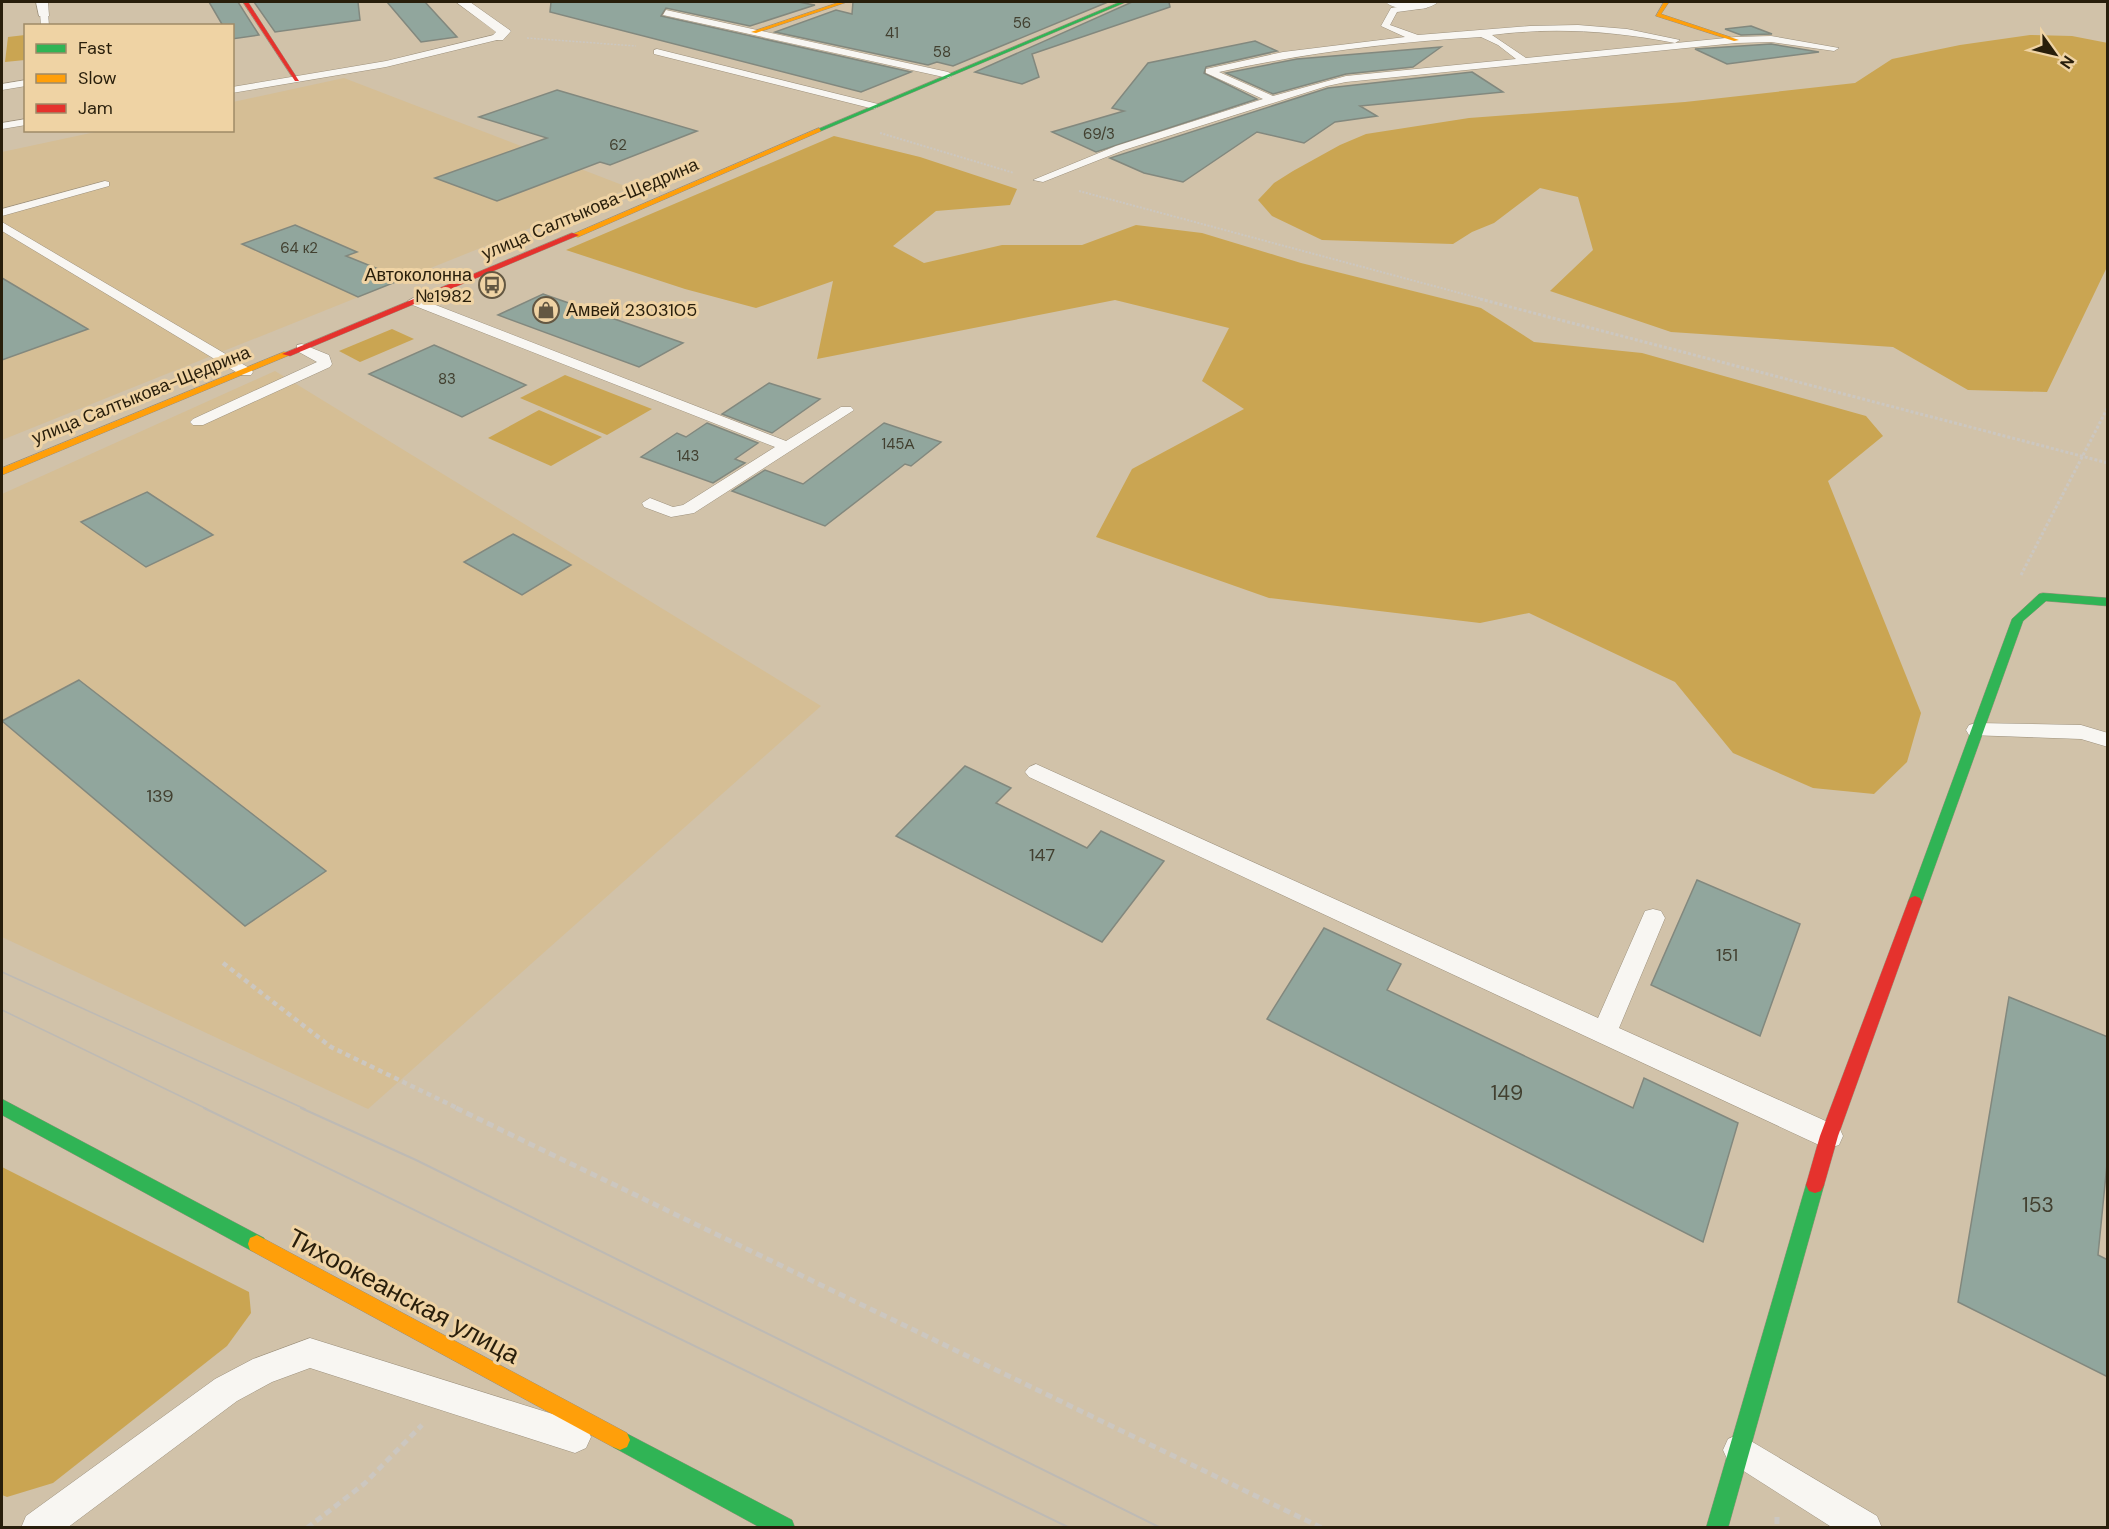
<svg xmlns="http://www.w3.org/2000/svg" width="2109" height="1529" viewBox="0 0 2109 1529" font-family="'DM Sans',sans-serif">
<rect width="100%" height="100%" fill="#d1c2a9"/>
<g fill="#d5be95">
<polygon points="344,78 630,188 2,440 2,152 100,131 232,130 233,102"/>
<polygon points="275,371 821,706 368,1109 2,937 2,494"/>
</g>
<g fill="#caa552">
<polygon points="25,35 25,60 5,62 8,37"/>
<polygon points="2030,35 2072,36 2108,43 2107,267 2047,392 1968,390 1893,347 1671,332 1550,291 1593,250 1578,197 1540,188 1494,223 1472,232 1453,244 1322,240 1272,216 1258,200 1274,183 1293,171 1340,145 1366,134 1469,118 1685,102 1855,83 1892,59 1960,45"/>
<polygon points="834,136 920,157 1017,189 1010,205 936,211 893,246 924,263 1002,245 1082,245 1136,225 1202,233 1301,263 1481,308 1534,342 1642,353 1866,416 1883,436 1828,481 1921,713 1907,762 1874,794 1813,788 1733,753 1675,682 1529,613 1480,623 1269,598 1096,537 1132,469 1244,409 1202,381 1229,328 1115,300 817,359 833,281 756,308 685,289 566,250"/>
<polygon points="392,329 414,339 360,362 339,351"/>
<polygon points="565,375 652,409 607,435 520,398"/>
<polygon points="539,410 602,437 551,466 488,438"/>
<polygon points="2,1167 249,1292 251,1313 227,1346 53,1483 7,1497 2,1495"/>
</g>
<g fill="#91a69d" stroke="#82887e" stroke-width="1.5">
<polygon points="209,2 238,2 259,35 232,39 232,26 223,26"/>
<polygon points="254,2 358,2 360,20 275,32"/>
<polygon points="387,2 425,2 457,37 421,42"/>
<polygon points="551,2 798,2 815,5 750,26 666,8 661,16 911,72 861,92 550,12"/>
<polygon points="853,2 1108,2 953,66 937,62 928,65 775,32 836,10 852,14"/>
<polygon points="1132,2 1169,2 1170,7 1032,54 1039,77 1022,84 975,72"/>
<polygon points="1751,26 1772,34 1741,35 1725,29"/>
<polygon points="1255,41 1277,51 1206,67 1204,73 1257,99 1096,152 1052,132 1124,111 1112,108 1148,63"/>
<polygon points="1771,44 1819,52 1727,64 1695,49"/>
<polygon points="1441,47 1413,67 1346,74 1273,94 1226,73 1297,59"/>
<polygon points="1472,72 1503,92 1360,106 1377,116 1335,122 1304,143 1257,132 1183,182 1144,173 1110,158 1328,88"/>
<polygon points="557,90 697,131 610,165 600,162 497,201 435,178 547,138 479,117"/>
<polygon points="295,225 357,252 346,256 403,279 358,297 242,244"/>
<polygon points="2,278 88,329 2,360"/>
<polygon points="543,294 683,343 639,367 498,315"/>
<polygon points="434,345 441,348 526,385 462,417 369,374"/>
<polygon points="769,383 820,399 772,433 722,414"/>
<polygon points="707,423 758,443 735,459 745,463 713,483 641,457 677,433 686,437"/>
<polygon points="884,423 941,442 911,466 905,464 825,526 732,491 765,470 803,484"/>
<polygon points="147,492 213,535 146,567 81,522"/>
<polygon points="513,534 571,565 522,595 464,562"/>
<polygon points="79,680 326,871 245,926 2,721"/>
<polygon points="965,766 1011,788 996,803 1087,848 1101,831 1164,861 1102,942 896,836"/>
<polygon points="1697,880 1800,924 1760,1036 1651,985"/>
<polygon points="1324,928 1401,964 1387,990 1633,1108 1644,1078 1738,1123 1703,1242 1267,1019"/>
<polygon points="2009,997 2108,1037 2108,1154 2098,1255 2108,1260 2108,1377 1958,1302"/>
</g>
<g fill="none" stroke-linecap="round" stroke-linejoin="round">
<defs>
<g id="lane">
<path d="M 1424,3 L 1427,8 L 1397,12 L 1390,25 L 1418,35 L 1530,26 L 1578,25 L 1627,29 L 1680,40 L 1675,43 C 1614,31 1553,27 1492,35 L 1526,58 L 1736,37 L 1771,36 L 1839,48 L 1834,51 L 1771,42 L 1736,43 L 1346,82 L 1327,86 L 1124,150 L 1043,182 L 1033,180 L 1116,146 L 1263,99 L 1206,73 L 1206,69 L 1283,52 L 1405,37 L 1381,26 L 1391,8 ZM 1481,37 L 1498,45 L 1516,59 L 1346,76 L 1273,96 L 1219,72 C 1305,53 1392,42 1481,37 Z"/>
<polygon points="44,10 48,13 49,26 41,26 40,13"/>
<polygon points="666,10 948,72 953,75 948,78 663,15"/>
<polygon points="498,34 503,37 501,39 386,67 232,93 232,87 386,61"/>
<polygon points="657,49 878,104 879,106 874,109 654,54 654,50"/>
<polygon points="26,80 26,86 2,90 2,84"/>
<polygon points="26,119 26,125 2,129 2,123"/>
<polygon points="105,181 109,182 109,186 2,216 2,209"/>
<polygon points="2,222 251,369 253,372 251,375 241,375 2,231"/>
<polygon points="415,297 786,441 841,407 851,407 854,410 694,513 671,517 644,507 642,503 650,498 673,507 683,505 775,447 410,304 408,301"/>
<polygon points="302,344 329,355 332,364 330,367 203,425 193,425 190,422 193,419 317,362 297,351 297,345"/>
<polygon points="1976,723 2081,725 2108,733 2108,747 2081,739 1969,735 1966,730 1969,725"/>
<polygon points="1036,764 1598,1018 1645,911 1653,909 1661,911 1665,918 1619,1028 1839,1127 1843,1136 1839,1145 1829,1148 1819,1145 1029,777 1025,772 1029,767"/>
<polygon points="310,1338 575,1421 586,1426 591,1437 586,1448 575,1453 310,1368 272,1382 237,1401 67,1528 21,1528 26,1516 215,1379 253,1359"/>
<polygon points="1739,1434 1877,1516 1882,1528 1833,1528 1728,1461 1723,1450 1728,1439"/>
</g>
<g id="street">
<polygon points="36,2 48,2 49,16 39,16"/>
<polygon points="456,2 470,2 511,31 503,40 493,40 491,37 496,32"/>
<path d="M 1386,2 L 1438,2 C 1428,12 1393,11 1386,2 Z"/>
</g>
<g id="fast">
<polygon points="1120,2 1126,2 821,131 816,130"/>
<polygon points="2043,593 2108,598 2108,606 2046,601 2023,621 1922,902 1920,906 1915,908 1910,906 1908,902 2012,619 2039,594"/>
<polygon points="2,1099 264,1238 266,1244 264,1250 257,1253 250,1250 2,1115"/>
<polygon points="1815,1177 1821,1179 1824,1185 1728,1528 1706,1528 1806,1185 1809,1179"/>
<polygon points="620,1430 792,1520 795,1528 761,1528 613,1447 610,1440 613,1433"/>
</g>
<g id="slow">
<polygon points="840,2 847,2 756,33 751,32"/>
<polygon points="1664,2 1669,2 1661,14 1739,40 1734,41 1656,16"/>
<polygon points="819,128 821,131 578,237 571,235"/>
<polygon points="284,352 292,354 2,475 2,468"/>
<polygon points="257,1235 627,1433 630,1440 627,1447 620,1450 613,1447 250,1250 248,1244 250,1238"/>
</g>
<g id="jam">
<polygon points="243,2 248,2 299,81 295,81"/>
<polygon points="572,233 579,235 290,356 282,354"/>
<polygon points="1915,896 1920,898 1922,902 1838,1136 1824,1185 1821,1191 1815,1193 1809,1191 1806,1185 1820,1136 1908,902 1910,898"/>
</g>
</defs>
<use href="#lane" stroke="#9c907c" stroke-width="1"/>
<use href="#street" stroke="#9c907c" stroke-width="1"/>
<use href="#fast" stroke="#9c907c" stroke-width="1"/>
<use href="#slow" stroke="#9c907c" stroke-width="1"/>
<use href="#jam" stroke="#9c907c" stroke-width="1"/>
<polyline stroke="#ccc7c0" stroke-width="1.5" stroke-dasharray="2 1.5" stroke-linecap="butt" points="527,38 636,46"/>
<g stroke="#ccc7c0" stroke-width="2" stroke-dasharray="2 1.5" stroke-linecap="butt">
<polyline points="880,133 1014,173"/>
<polyline points="1079,191 1486,300"/>
</g>
<g stroke="#ccc7c0" stroke-width="3" stroke-dasharray="3 2" stroke-linecap="butt">
<polyline points="1480,299 2108,463"/>
<polyline points="2021,575 2108,407"/>
</g>
<polyline stroke="#ccc7c0" stroke-width="4.5" stroke-dasharray="5 4" stroke-linecap="butt" points="223,963 331,1047 459,1109"/>
<g stroke="#ccc7c0" stroke-width="5" stroke-dasharray="7 4.5" stroke-linecap="butt">
<polyline points="456,1108 1322,1528"/>
<polyline points="1777,1517 1777,1528"/>
<polyline points="307,1528 364,1484 422,1425"/>
</g>
<use href="#lane" fill="#f8f6f2" fill-rule="evenodd"/>
<use href="#street" fill="#f8f6f2" fill-rule="evenodd"/>
<use href="#fast" fill="#30b455" fill-rule="evenodd"/>
<use href="#slow" fill="#ff9f0a" fill-rule="evenodd"/>
<use href="#jam" fill="#e5322d" fill-rule="evenodd"/>
<g stroke="#bebab4" stroke-width="1.5">
<polyline points="2,972 305,1109"/>
<polyline points="2,1010 207,1109"/>
</g>
<g stroke="#bebab4" stroke-width="2">
<polyline points="204,1108 1070,1528"/>
<polyline points="301,1108 416,1160 1161,1528"/>
</g>
</g>
<defs>
<symbol id="bus-ring" viewBox="-11 -11 22 22"><circle r="9.5" fill="#efd3a4" stroke="#635742" stroke-width="1.5"/><path d="M-5-6H5V4H4V6H2V4H-2V6H-4V4H-5ZM-3.5-4V0h7V-4ZM-3.5 1.2v1.5H-2V1.2ZM2 1.2v1.5H3.5V1.2Z" fill="#635742"/></symbol>
<symbol id="shop-ring" viewBox="-11 -11 22 22"><circle r="9.5" fill="#efd3a4" stroke="#635742" stroke-width="1.5"/><path d="M-5-2.5h2.3a2.7 3.5 0 0 1 5.4 0H5L5.5 6h-11ZM-1.5-2.5h3a1.5 2.3 0 0 0-3 0Z" fill="#635742"/></symbol>
</defs>
<g fill-rule="evenodd">
<use href="#bus-ring" x="477" y="270" width="30" height="30"/>
<use href="#shop-ring" x="531" y="295" width="30" height="30"/>
</g>
<g text-anchor="middle" dominant-baseline="central" stroke-width="6" stroke-linejoin="round" paint-order="stroke">
<g font-size="15" fill="#424030">
<text x="1022" y="23">56</text>
<text x="892" y="33">41</text>
<text x="942" y="52">58</text>
<text x="1099" y="134">69/3</text>
<text x="618" y="145">62</text>
<text x="299" y="248">64 к2</text>
<text x="447" y="379">83</text>
<text x="898" y="444">145А</text>
<text x="688" y="456">143</text>
</g>
<g font-size="18" fill="#281e0b" stroke="#efd3a4">
<text transform="translate(590 209) rotate(-23)">улица Салтыкова-Щедрина</text>
<text transform="translate(141 395) rotate(-22)">улица Салтыкова-Щедрина</text>
</g>
<g font-size="18" fill="#281e0b" stroke="#efd3a4" text-anchor="end">
<text x="472" y="275">Автоколонна<tspan x="472" dy="21">№1982</tspan></text>
<text x="566" y="310" text-anchor="start">Амвей 2303105</text>
</g>
<g font-size="18" fill="#424030">
<text x="160" y="796">139</text>
<text x="1042" y="855">147</text>
<text x="1727" y="955">151</text>
</g>
<g font-size="21" fill="#424030">
<text x="1507" y="1093">149</text>
<text x="2038" y="1205">153</text>
</g>
<g font-size="26" fill="#281e0b" stroke="#efd3a4">
<text transform="translate(404 1296) rotate(28)">Тихоокеанская улица</text>
</g>
</g>
<rect width="2109" height="1529" fill="none" stroke="#281e0b" stroke-width="6"/>
<rect x="24" y="24" width="210" height="108" fill="#efd3a4" stroke="#9f8b67" stroke-width="1.5"/>
<rect x="36" y="44" width="30" height="9" fill="#30b455" stroke="#9f8b67" stroke-width="1.5"/>
<text x="78" y="54" font-size="18" fill="#281e0b">Fast</text>
<rect x="36" y="74" width="30" height="9" fill="#ff9f0a" stroke="#9f8b67" stroke-width="1.5"/>
<text x="78" y="84" font-size="18" fill="#281e0b">Slow</text>
<rect x="36" y="104" width="30" height="9" fill="#e5322d" stroke="#9f8b67" stroke-width="1.5"/>
<text x="78" y="114" font-size="18" fill="#281e0b">Jam</text>
<g transform="translate(2055 54) rotate(124)" stroke="#efd3a4" stroke-width="4.5" paint-order="stroke">
<path d="M0-4.5L10 22L0 15L-10 22Z" fill="#281e0b"/>
<text y="-9" font-size="16" font-weight="bold" text-anchor="middle" fill="#281e0b">N</text>
</g>
</svg>
